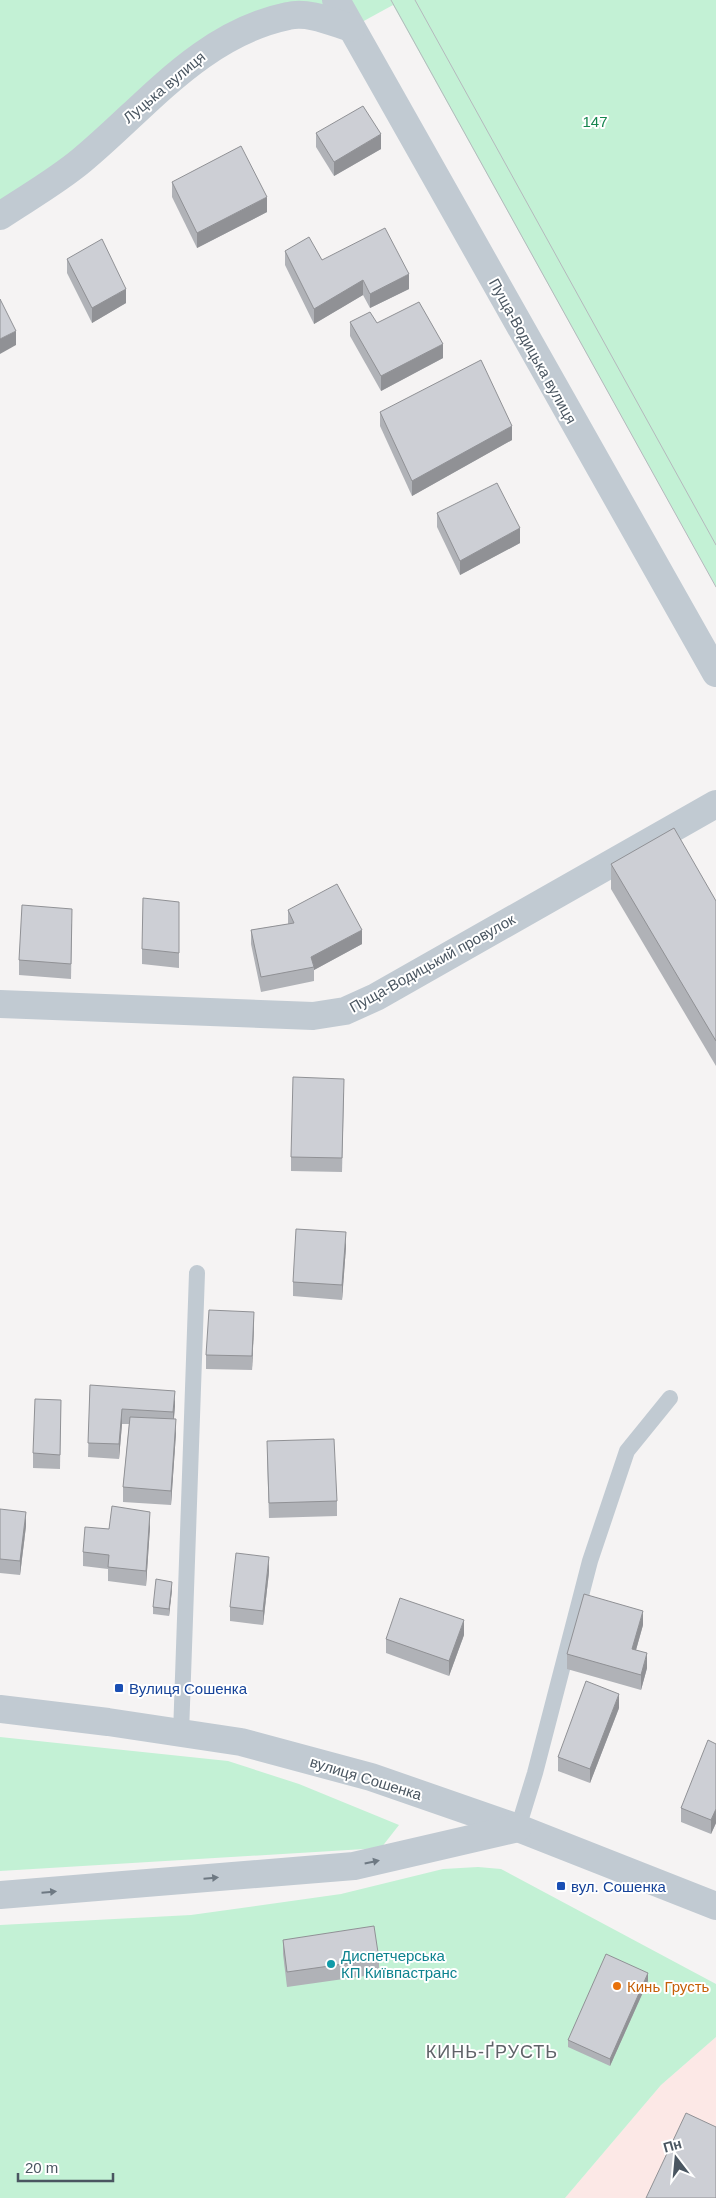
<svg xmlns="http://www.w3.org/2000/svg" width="716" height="2198" viewBox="0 0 716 2198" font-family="Arial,sans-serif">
<rect width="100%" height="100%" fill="#f5f3f3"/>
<polygon fill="#fce8e6" points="716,2037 716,2198 565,2198 661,2085"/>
<g fill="#c3f1d5">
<polygon points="0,0 716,0 716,587 393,5 351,28 252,27 0,216"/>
<polygon points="0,1737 228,1761 299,1784 399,1825 381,1848 0,1871"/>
<polygon points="478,1867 501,1869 716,1984 716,2037 661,2085 565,2198 0,2198 0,1925 191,1915 341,1894 443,1869"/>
</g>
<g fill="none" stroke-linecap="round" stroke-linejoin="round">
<g stroke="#c1cad2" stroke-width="16">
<polyline points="181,1734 197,1273"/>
<polyline points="518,1828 535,1773 590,1561 627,1451 670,1398"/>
</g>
<g stroke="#c1cad2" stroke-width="28">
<polyline points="336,0 716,673"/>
<path d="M 0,216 C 27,198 57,181 82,160 C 146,107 201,34 288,16 C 308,11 332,22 351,28"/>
<polyline points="0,1004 313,1016 345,1011 376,997 716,804"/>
<polyline points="0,1709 108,1722 241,1742 371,1777 518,1828 716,1906"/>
<polyline points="0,1895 354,1866 518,1828"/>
</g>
<g stroke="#b5b8bd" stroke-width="1">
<polyline points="391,0 716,587"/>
<polyline points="415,0 716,545"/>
</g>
</g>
<g fill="#b0b2b7">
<polygon points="316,133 381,149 334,176 316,147"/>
<polygon points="172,182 267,212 197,248 172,197"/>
<polygon points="285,251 322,260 409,289 370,308 363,295 314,324 285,265"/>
<polygon points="67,259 126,303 92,323 67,273"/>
<polygon points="350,322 377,323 443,358 381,391 350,336"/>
<polygon points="380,412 512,440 412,496 380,426"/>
<polygon points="437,513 520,543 460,575 437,527"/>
<polygon points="611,864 716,901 716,1066 611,889"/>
<polygon points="179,902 179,968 142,964 142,949"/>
<polygon points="288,910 362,944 314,970 314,981 261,992 251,944 251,930 288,924"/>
<polygon points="72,924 71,979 19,975 19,960"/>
<polygon points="344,1093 342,1172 291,1171 291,1157"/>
<polygon points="346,1247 342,1300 293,1296 293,1282"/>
<polygon points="254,1326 252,1370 206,1369 206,1355"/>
<polygon points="90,1385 175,1406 174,1419 176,1433 171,1505 123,1502 123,1487 129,1424 122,1424 119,1459 88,1457"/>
<polygon points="61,1400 60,1469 33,1468 33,1453"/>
<polygon points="267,1456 337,1501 337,1516 269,1518"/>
<polygon points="0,1509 26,1526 20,1575 0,1573"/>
<polygon points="150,1527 146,1586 108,1581 108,1569 83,1566 83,1552 109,1529"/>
<polygon points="269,1572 263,1625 230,1621 230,1607"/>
<polygon points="172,1590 169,1616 153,1614 153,1607"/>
<polygon points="643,1625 636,1650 647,1668 641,1690 567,1669 567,1654"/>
<polygon points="464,1635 449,1676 386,1653 386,1639"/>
<polygon points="619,1708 590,1783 558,1771 558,1757"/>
<polygon points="716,1744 716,1823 711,1834 681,1822 681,1808"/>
<polygon points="283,1940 379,1959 379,1974 287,1987 283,1954"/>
<polygon points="648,1981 610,2066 568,2047 568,2040"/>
</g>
<g fill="#909195">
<polygon points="381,134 381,149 334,176 334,162"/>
<polygon points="267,197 267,212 197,248 197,233"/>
<polygon points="409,274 409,289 370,308 370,294"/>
<polygon points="363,280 363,295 314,324 314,309"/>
<polygon points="126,289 126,303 92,323 92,308"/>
<polygon points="16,331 16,345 0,354 0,339"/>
<polygon points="443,344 443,358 381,391 381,376"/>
<polygon points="512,426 512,440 412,496 412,481"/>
<polygon points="520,528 520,543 460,575 460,561"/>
<polygon points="362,930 362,944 314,970 314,967 311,957"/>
<polygon points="346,1232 346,1247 342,1300 342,1285"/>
<polygon points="254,1312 254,1326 252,1370 252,1356"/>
<polygon points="175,1391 175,1406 173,1426 173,1412"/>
<polygon points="122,1409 122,1424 119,1459 119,1444"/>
<polygon points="176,1419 176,1433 171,1505 171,1491"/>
<polygon points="26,1512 26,1526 20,1575 20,1561"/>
<polygon points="150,1512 150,1527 146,1586 146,1571"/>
<polygon points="269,1557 269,1572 263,1625 263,1611"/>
<polygon points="172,1582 172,1590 169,1616 169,1609"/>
<polygon points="643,1611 643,1625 632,1664 632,1649"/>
<polygon points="464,1620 464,1635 449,1676 449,1661"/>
<polygon points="647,1653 647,1668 641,1690 641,1675"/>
<polygon points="619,1694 619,1708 590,1783 590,1769"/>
<polygon points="716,1809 716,1823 711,1834 711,1820"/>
<polygon points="648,1973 648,1981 610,2066 610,2059"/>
</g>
<g fill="#cdcfd5" stroke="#909195">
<polygon points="363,106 381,134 334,162 316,133"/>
<polygon points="241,146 267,197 197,233 172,182"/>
<polygon points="385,228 409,274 370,294 363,280 314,309 285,251 309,237 322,260"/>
<polygon points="102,239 126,289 92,308 67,259"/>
<polygon points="0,299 16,331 0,339"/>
<polygon points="419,302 443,344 381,376 350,322 370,312 377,323"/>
<polygon points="481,360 512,426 412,481 380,412"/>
<polygon points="497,483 520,528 460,561 437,513"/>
<polygon points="674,828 716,901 716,1041 611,864"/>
<polygon points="337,884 362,930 311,957 314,967 261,977 251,930 294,923 288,910"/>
<polygon points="143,898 179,902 179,953 142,949"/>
<polygon points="22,905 72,909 71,964 19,960"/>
<polygon points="293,1077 344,1079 342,1158 291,1157"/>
<polygon points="296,1229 346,1232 342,1285 293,1282"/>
<polygon points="209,1310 254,1312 252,1356 206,1355"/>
<polygon points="90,1385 175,1391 173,1412 122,1409 119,1444 88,1443"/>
<polygon points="35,1399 61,1400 60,1455 33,1453"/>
<polygon points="130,1417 176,1419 171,1491 123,1487"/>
<polygon points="334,1439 337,1501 269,1503 267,1441"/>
<polygon points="112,1506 150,1512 146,1571 108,1567 109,1555 83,1552 85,1527 109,1529"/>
<polygon points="0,1509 26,1512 20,1561 0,1559"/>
<polygon points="236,1553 269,1557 263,1611 230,1607"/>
<polygon points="156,1579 172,1582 169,1609 153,1607"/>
<polygon points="584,1594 643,1611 632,1649 647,1653 641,1675 567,1654"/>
<polygon points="400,1598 464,1620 449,1661 386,1639"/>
<polygon points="586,1681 619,1694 590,1769 558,1757"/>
<polygon points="708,1740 716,1744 716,1809 711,1820 681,1808"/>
<polygon points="374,1926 379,1959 287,1972 283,1940"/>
<polygon points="606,1954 648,1973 610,2059 568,2040"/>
<polygon points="686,2113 716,2127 716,2198 646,2198"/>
</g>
<defs><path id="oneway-solid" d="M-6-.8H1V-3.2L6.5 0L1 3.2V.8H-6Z" transform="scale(1.25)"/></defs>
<g fill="#6e7983">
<use href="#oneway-solid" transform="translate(372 1862) rotate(-12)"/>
<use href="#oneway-solid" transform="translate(211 1878) rotate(-5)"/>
<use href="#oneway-solid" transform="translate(49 1892) rotate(-5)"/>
</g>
<g fill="#1a4fb4" stroke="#fff" stroke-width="2">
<rect x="114" y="1683" width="10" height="10" rx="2.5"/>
<rect x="556" y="1881" width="10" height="10" rx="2.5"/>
</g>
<circle fill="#0f9aa8" stroke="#fff" stroke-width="2" cx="331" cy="1964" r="5"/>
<circle fill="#e8710a" stroke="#fff" stroke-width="2" cx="617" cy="1986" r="5"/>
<g text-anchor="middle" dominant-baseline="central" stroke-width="4" stroke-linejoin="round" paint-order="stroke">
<g font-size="15" fill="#4a5661" stroke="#fff">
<text transform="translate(164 87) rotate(-40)">Луцька вулиця</text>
<text transform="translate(533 351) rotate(61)">Пуща-Водицька вулиця</text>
<text transform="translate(432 963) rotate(-29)">Пуща-Водицький провулок</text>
<text transform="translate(366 1778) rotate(17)">вулиця Сошенка</text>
</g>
<g font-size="15" fill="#17864f" stroke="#fff">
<text x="595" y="121">147</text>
</g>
<g font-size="15" fill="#164399" stroke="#fff" text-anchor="start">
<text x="129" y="1688">Вулиця Сошенка</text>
<text x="571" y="1886">вул. Сошенка</text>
</g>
<g font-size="15" fill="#0d838f" stroke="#fff" text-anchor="start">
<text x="341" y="1955">Диспетчерська<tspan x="341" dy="17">КП Київпастранс</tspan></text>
</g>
<g font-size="15" fill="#c56008" stroke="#fff" text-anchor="start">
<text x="627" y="1986">Кинь Грусть</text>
</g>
<g font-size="18" letter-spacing="1" fill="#5f6368" stroke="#fff">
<text x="492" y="2052">КИНЬ-ҐРУСТЬ</text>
</g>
</g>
<g transform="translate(676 2158) rotate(344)" stroke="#ffffff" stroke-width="4" paint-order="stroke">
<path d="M0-4L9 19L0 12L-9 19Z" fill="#4a5661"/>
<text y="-8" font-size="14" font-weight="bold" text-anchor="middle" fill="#4a5661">Пн</text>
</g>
<path d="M18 2173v8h95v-8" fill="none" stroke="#4a5661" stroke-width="2.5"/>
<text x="25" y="2173" font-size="15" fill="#4a5661" stroke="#ffffff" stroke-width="4" paint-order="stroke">20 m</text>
</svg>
